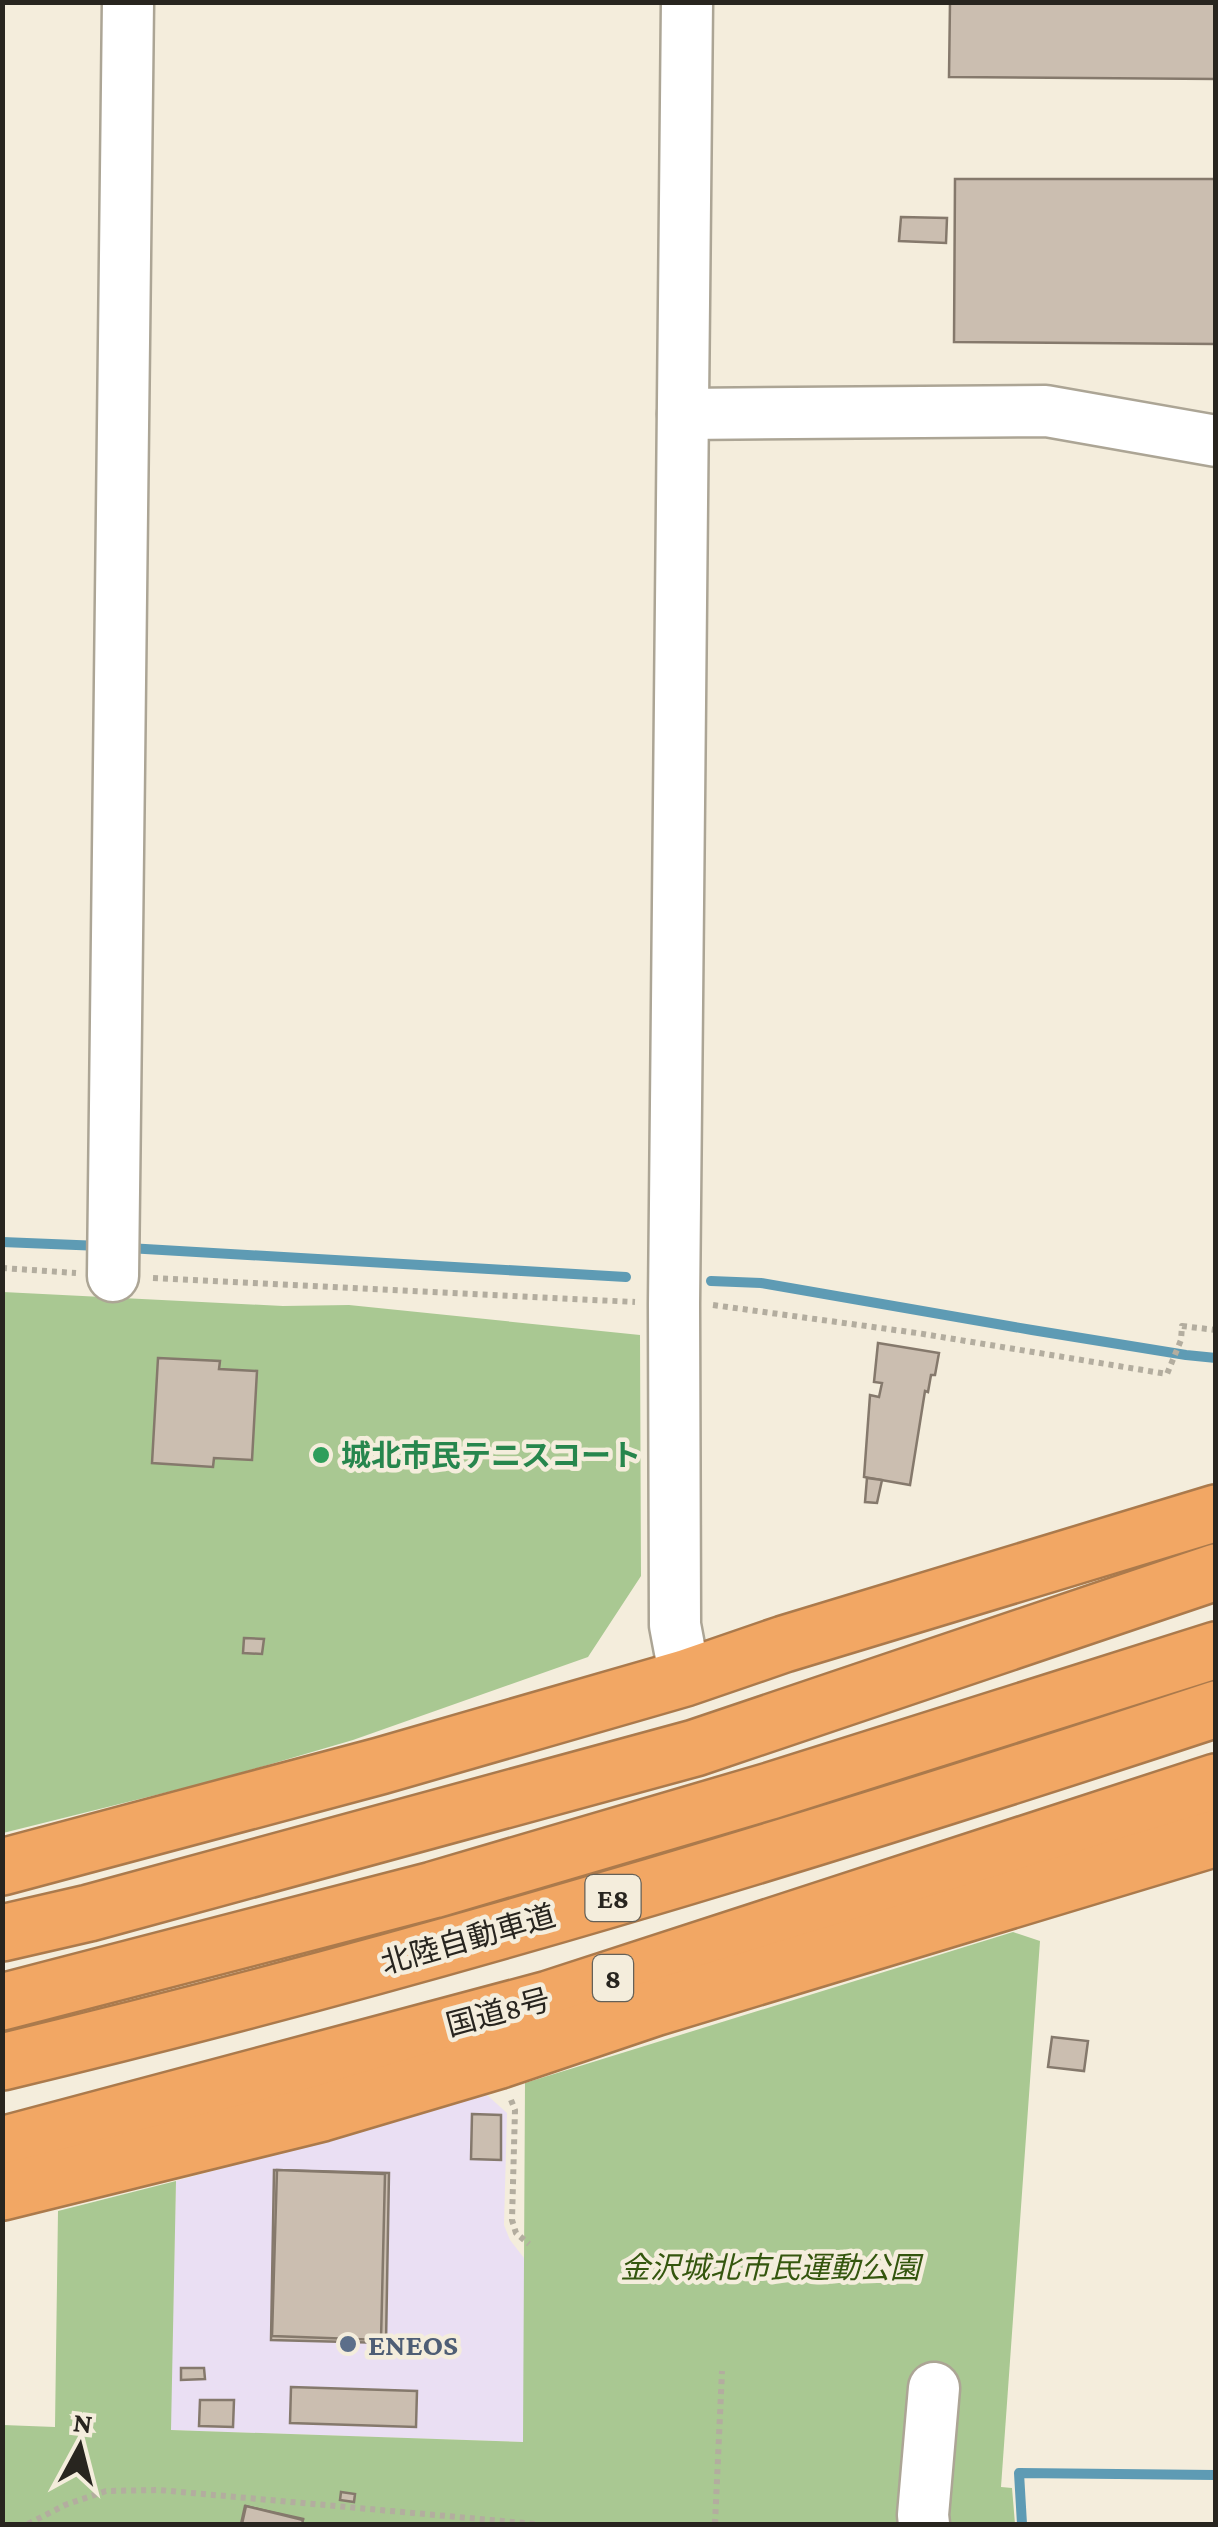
<svg xmlns="http://www.w3.org/2000/svg" width="1218" height="2527" viewBox="0 0 1218 2527" font-family="'Crimson Pro','Noto Sans JP',serif">
<rect width="100%" height="100%" fill="#f4eddc"/>
<polygon fill="#eadff3" points="487,2095 507,2113 504,2225 510,2240 524,2258 524,2442 170,2430 176,2181"/>
<g fill="#a9c892">
<polygon points="3,1292 283,1306 349,1305 640,1335 641,1576 588,1657 353,1740 216,1780 3,1833"/>
<polygon points="1013,1932 1040,1941 1001,2487 1012,2488 1015,2524 3,2524 3,2425 55,2427 58,2211 176,2181 171,2430 523,2442 525,2083"/>
</g>
<g fill="none" stroke-linecap="round" stroke-linejoin="round">
<g stroke="#5e9bb4" stroke-width="10">
<polyline points="2,1242 101,1246"/>
<polyline points="128,1248 626,1277"/>
<polyline points="711,1281 761,1283 1032,1330 1186,1355 1216,1358"/>
<polyline points="1022,2524 1019,2473 1216,2475"/>
</g>
</g>
<g fill="#cbbeb0" stroke="#85796c" stroke-width="2.5">
<polygon points="950,2 1216,2 1216,79 949,77"/>
<polygon points="955,179 1216,179 1216,344 954,342"/>
<polygon points="901,217 947,218 946,243 899,241"/>
<polygon points="878,1343 939,1353 935,1375 931,1375 928,1392 925,1391 910,1485 864,1477 870,1395 879,1397 882,1383 874,1382"/>
<polygon points="158,1358 220,1361 219,1369 257,1371 252,1460 214,1458 213,1467 152,1463"/>
<polygon points="867,1478 882,1480 877,1503 865,1502"/>
<polygon points="244,1638 264,1639 262,1654 243,1653"/>
<polygon points="1052,2037 1088,2041 1084,2071 1048,2067"/>
<polygon points="472,2114 501,2115 501,2160 471,2159"/>
<polygon points="274,2170 389,2173 386,2343 271,2340"/>
<polygon points="277,2170 385,2174 381,2340 272,2336"/>
<polygon points="181,2368 204,2368 205,2379 181,2380"/>
<polygon points="291,2387 417,2391 416,2427 290,2423"/>
<polygon points="200,2400 234,2400 233,2427 199,2426"/>
<polygon points="341,2492 355,2494 354,2502 340,2500"/>
<polygon points="245,2506 303,2519 301,2524 241,2524"/>
<polygon points="246,2506 303,2520 302,2524 242,2524"/>
</g>
<g fill="none" stroke-linecap="round" stroke-linejoin="round">
<defs>
<g id="minor">
<polyline points="683,414 1046,411 1216,441"/>
<polyline points="113,1276 128,2"/>
<polyline points="685,1678 675,1625 674,1304 687,2"/>
<polyline points="924,2524 923,2515 934,2388"/>
</g>
<g id="highway">
<polyline points="2,1867 380,1766 685,1678 784,1644 1216,1513"/>
<polyline points="2,1933 89,1913 695,1748 1216,1572"/>
<polyline points="2,2002 433,1890 770,1791 1216,1650"/>
<path d="M 2,2062 C 412,1964 816,1841 1216,1709"/>
<polyline points="2,2145 549,1999 1216,1782"/>
<polyline points="2,2192 322,2113 497,2061 654,2008 1216,1838"/>
</g>
</defs>
<use href="#minor" stroke="#aca595" stroke-width="55"/>
<use href="#highway" stroke="#ab7a4c" stroke-width="60"/>
<g stroke="#b3ad9f" stroke-width="6" stroke-dasharray="5 5" stroke-linecap="butt">
<polyline points="2,1268 76,1273"/>
<polyline points="153,1278 635,1302"/>
<polyline points="713,1305 917,1333 1167,1374 1181,1340 1182,1326 1216,1330"/>
<polyline points="511,2100 515,2110 512,2220 516,2233 529,2244"/>
<polyline points="28,2524 65,2505 106,2491 159,2490 535,2524"/>
<polyline points="715,2524 722,2371"/>
</g>
<use href="#minor" stroke="#fff" stroke-width="50"/>
<use href="#highway" stroke="#f2a764" stroke-width="55"/>
</g>
<circle fill="#2e9e5b" stroke="#f4eddc" stroke-width="4" cx="321" cy="1455" r="10"/>
<circle fill="#5c6f8a" stroke="#f4eddc" stroke-width="4" cx="348" cy="2344" r="10"/>
<g text-anchor="middle" dominant-baseline="central" stroke-width="9" stroke-linejoin="round" paint-order="stroke">
<g fill="#f4eddc" stroke="#656158" stroke-width="2.5">
<rect x="585.5" y="1875" width="55" height="46" rx="8"/>
<rect x="593" y="1955" width="40" height="46" rx="8"/>
</g>
<g font-size="28" font-weight="bold" fill="#28251f">
<text x="613" y="1898">E8</text>
<text x="613" y="1978">8</text>
</g>
<g font-size="30" font-weight="bold" fill="#27864d" stroke="#f4eddc" text-anchor="start">
<text x="341" y="1455">城北市民テニスコート</text>
</g>
<g font-size="30" fill="#28251f" stroke="#f4eddc">
<text transform="translate(468 1939) rotate(-16)">北陸自動車道</text>
<text transform="translate(498 2012) rotate(-15)">国道8号</text>
</g>
<g font-size="30" font-style="italic" fill="#34560e" stroke="#f4eddc">
<text x="770" y="2267">金沢城北市民運動公園</text>
</g>
<g font-size="30" font-weight="bold" fill="#4e5e75" stroke="#f4eddc" text-anchor="start">
<text x="368" y="2344">ENEOS</text>
</g>
</g>
<rect width="1218" height="2527" fill="none" stroke="#28251f" stroke-width="10"/>
<g transform="translate(80 2447) rotate(7)" stroke="#f4eddc" stroke-width="8" paint-order="stroke">
<path d="M0-8L18 38L0 25L-18 38Z" fill="#28251f"/>
<text y="-15" font-size="28" font-weight="bold" text-anchor="middle" fill="#28251f">N</text>
</g>
</svg>
